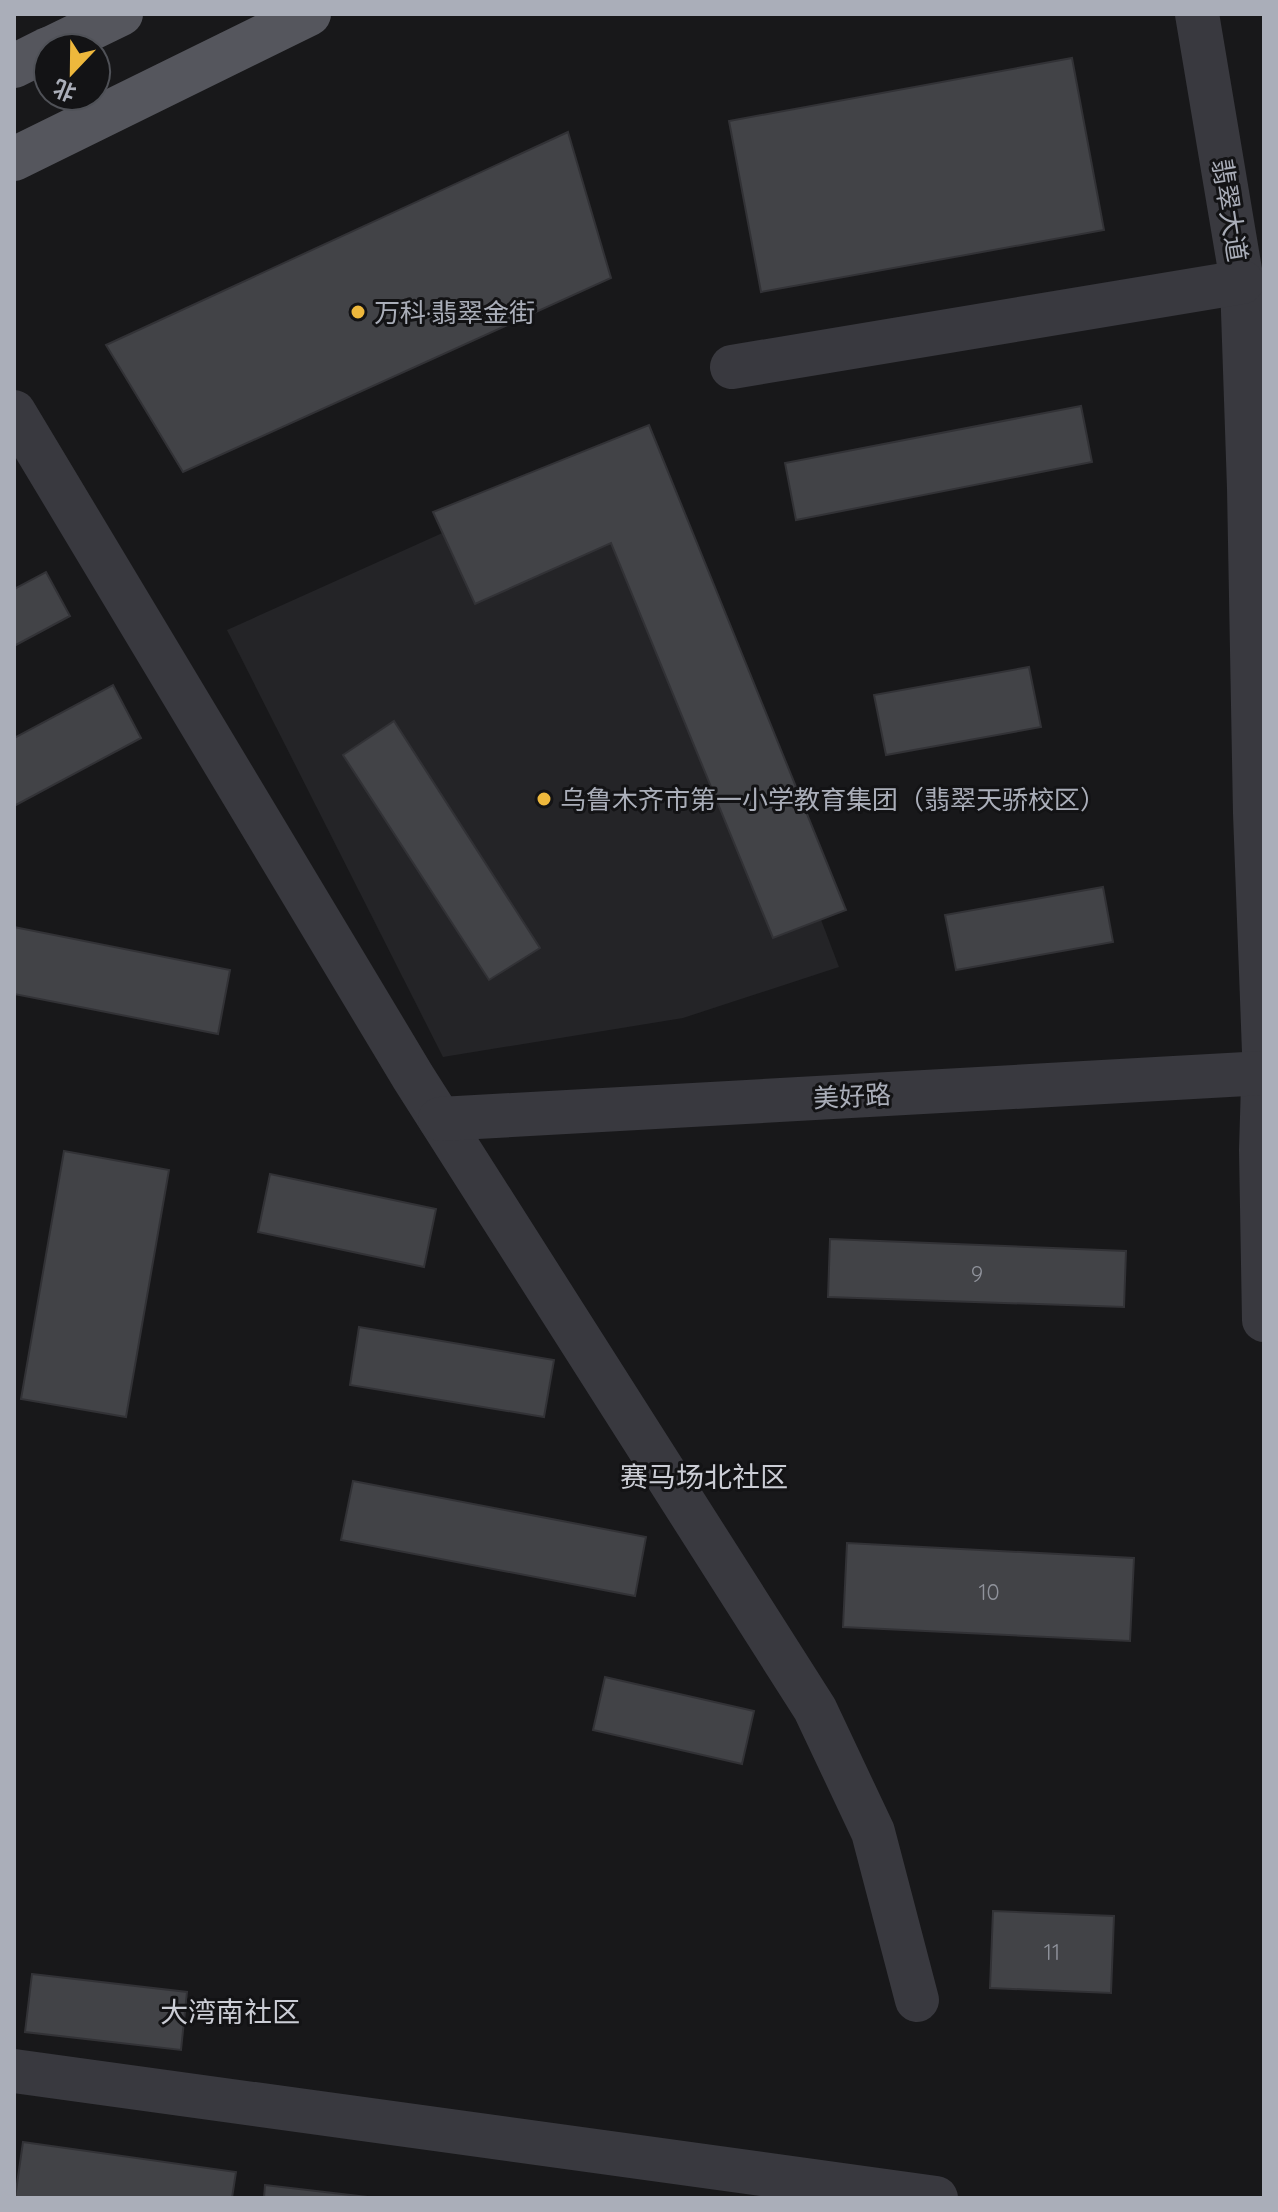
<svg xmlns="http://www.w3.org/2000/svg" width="1278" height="2212" viewBox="0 0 1278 2212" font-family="Quicksand,'Noto Sans SC',sans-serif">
<rect width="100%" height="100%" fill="#18181a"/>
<polygon fill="#242427" points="640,444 839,967 683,1018 443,1057 227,630"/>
<g fill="#424347" stroke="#323236" stroke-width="2">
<polygon points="1072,58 1104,230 761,292 729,121"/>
<polygon points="568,132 611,278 183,472 106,345"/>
<polygon points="1081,406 1092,462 796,520 785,463"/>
<polygon points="649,425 846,910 773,938 611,543 475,604 433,512"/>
<polygon points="46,572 70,616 14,646 14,589"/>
<polygon points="1029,667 1041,727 886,755 874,695"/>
<polygon points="113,685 141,738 14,806 14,738"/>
<polygon points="394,721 540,948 489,980 343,755"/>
<polygon points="1103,887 1113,942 956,970 945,915"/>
<polygon points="14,927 230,970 218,1034 14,994"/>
<polygon points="64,1151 169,1170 126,1417 21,1399"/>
<polygon points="270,1174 436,1209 424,1267 258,1232"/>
<polygon points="830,1239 1126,1251 1124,1307 828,1297"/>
<polygon points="359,1327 554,1360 544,1417 350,1385"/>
<polygon points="353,1481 646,1537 635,1596 341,1540"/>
<polygon points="847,1543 1134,1558 1130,1641 843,1627"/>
<polygon points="605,1677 754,1711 742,1764 593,1730"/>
<polygon points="993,1911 1114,1916 1111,1993 990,1988"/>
<polygon points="32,1974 187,1992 181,2050 25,2032"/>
<polygon points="23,2142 236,2172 232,2198 15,2198"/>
<polygon points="265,2185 376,2198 264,2198"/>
</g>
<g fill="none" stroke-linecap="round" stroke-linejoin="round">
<g stroke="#39393f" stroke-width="44">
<polyline points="1197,14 1242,282 1249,488 1255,813 1264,1052 1261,1150 1264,1320"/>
<polyline points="732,367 1242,282"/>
<polyline points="14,412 413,1077 815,1709 873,1832 917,2000"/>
<polyline points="440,1119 1264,1073"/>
<polyline points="14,2071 936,2198"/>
</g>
<g stroke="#55565d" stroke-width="44">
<polyline points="51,48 121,14"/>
<polyline points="14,66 48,49"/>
<polyline points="14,159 309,14"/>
</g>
</g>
<g fill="#eeb83c" stroke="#131315" stroke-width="3">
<circle cx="358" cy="312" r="8"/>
<circle cx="544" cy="799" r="8"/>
</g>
<g text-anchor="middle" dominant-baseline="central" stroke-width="6" stroke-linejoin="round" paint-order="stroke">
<g font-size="22" fill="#90939c">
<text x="977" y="1274">9</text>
<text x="989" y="1592">10</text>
<text x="1052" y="1952">11</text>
</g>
<g font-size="26" fill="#aaaeb9" stroke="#131315">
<text transform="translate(1230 210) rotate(81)">翡翠大道</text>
<text transform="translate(852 1096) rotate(-3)">美好路</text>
</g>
<g font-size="26" fill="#aaaeb9" stroke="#131315" text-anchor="start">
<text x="374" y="312">万科·翡翠金街</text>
<text x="560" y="799">乌鲁木齐市第一小学教育集团（翡翠天骄校区）</text>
</g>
<g font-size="28" fill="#cbcdd5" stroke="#131315">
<text x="704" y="1476">赛马场北社区</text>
<text x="230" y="2011">大湾南社区</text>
</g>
</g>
<rect width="1278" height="2212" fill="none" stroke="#aaaeb9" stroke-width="32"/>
<g transform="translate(72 72) rotate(202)"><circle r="38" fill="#131315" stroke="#4f5157" stroke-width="2"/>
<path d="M0-6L14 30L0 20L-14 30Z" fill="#eeb83c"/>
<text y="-12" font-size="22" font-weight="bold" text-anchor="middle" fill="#aaaeb9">北</text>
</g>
</svg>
